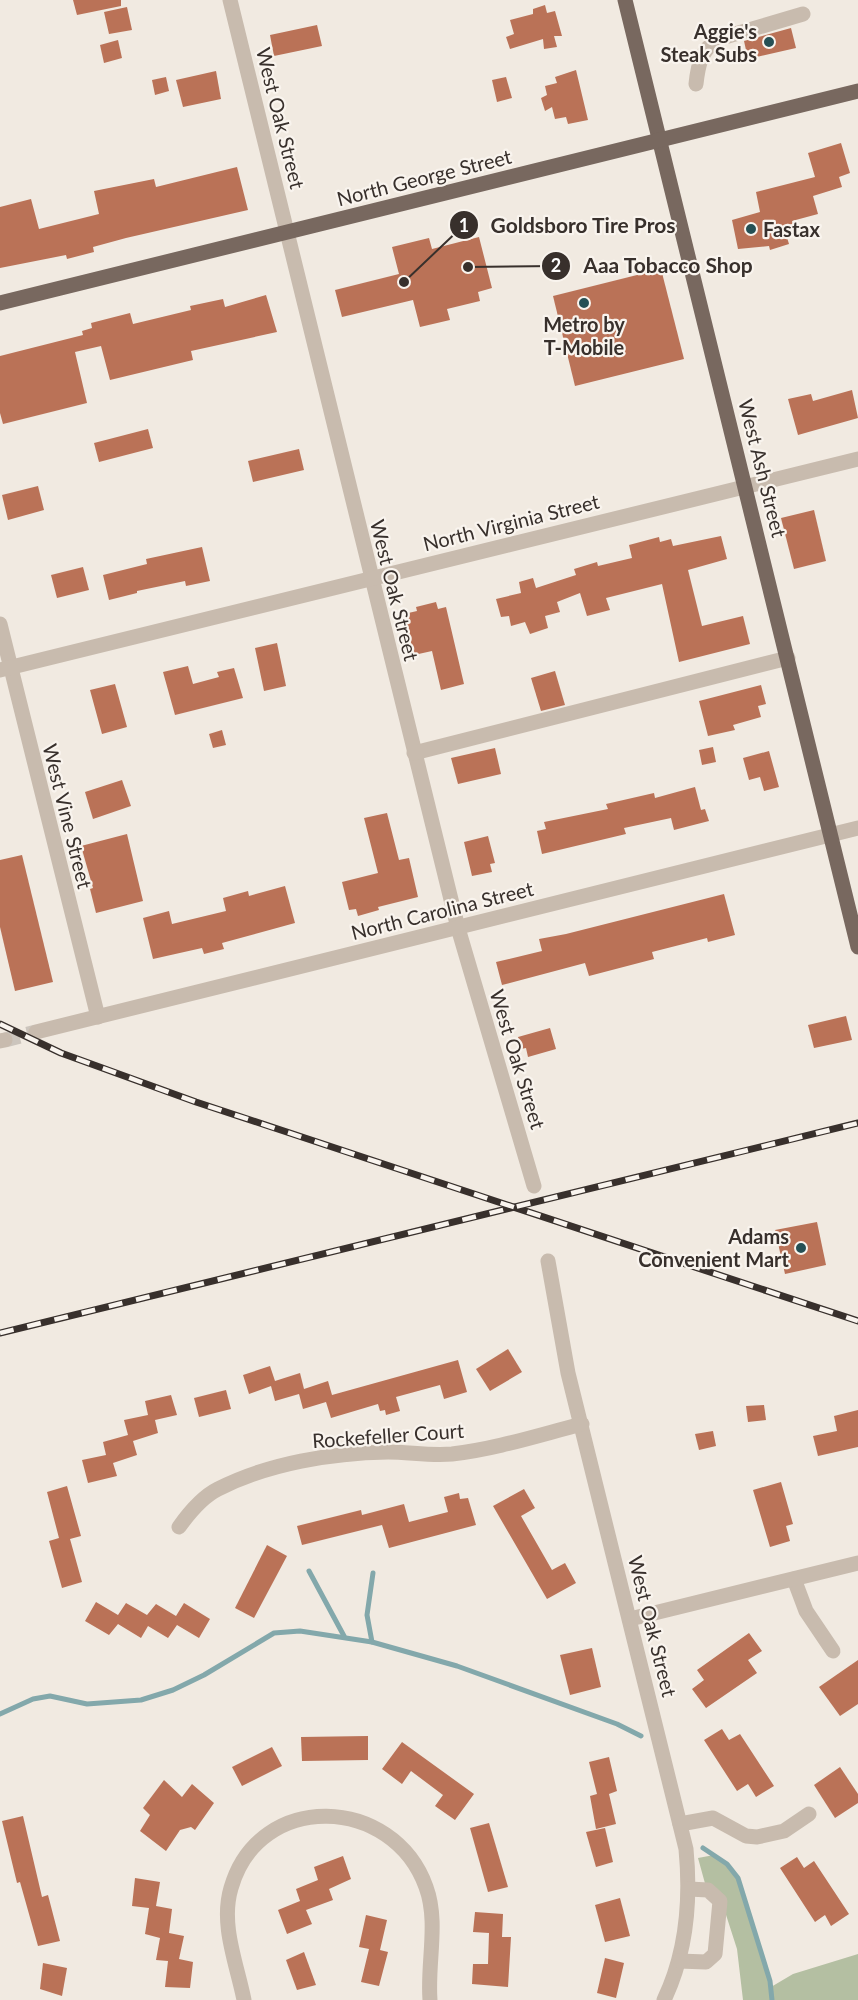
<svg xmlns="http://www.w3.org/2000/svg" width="858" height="2000" viewBox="0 0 858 2000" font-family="Lato,sans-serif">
<rect width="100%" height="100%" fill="#f1eae1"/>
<polygon fill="#b4bfa2" points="714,1855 727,1864 738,1878 771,1987 793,1974 858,1954 858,2000 743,2000 737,1949 719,1893 706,1887 698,1858"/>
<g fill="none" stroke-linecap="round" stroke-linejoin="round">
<g stroke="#83a8ab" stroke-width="5">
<polyline points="309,1571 344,1636"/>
<polyline points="372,1642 367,1615 373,1573"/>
<polyline points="0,1714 33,1699 50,1696 87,1704 141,1700 173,1690 204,1675 274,1633 300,1631 372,1642 457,1666 617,1724 641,1736"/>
<polyline points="703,1848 727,1864 738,1878 770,1981 772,2000"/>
</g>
</g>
<g fill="#ba7257">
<polygon points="73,0 121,0 121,6 77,15"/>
<polygon points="545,5 547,13 555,11 562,36 554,36 557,47 544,49 543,39 510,49 506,37 514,34 510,20 533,14 533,9"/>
<polygon points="127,7 132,30 109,34 104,12"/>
<polygon points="317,25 322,46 274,56 270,35"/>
<polygon points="791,28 796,48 748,59 744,41"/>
<polygon points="118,40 122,58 104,63 100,45"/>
<polygon points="576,70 588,120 568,124 566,117 555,119 552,107 545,111 541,98 547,95 545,86 557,83 555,77"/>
<polygon points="216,71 221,99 183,107 176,80"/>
<polygon points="166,77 169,91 155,95 152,80"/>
<polygon points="506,77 512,98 497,102 492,80"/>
<polygon points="841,143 850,173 839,177 842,187 813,196 818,214 792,221 796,230 785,231 789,244 770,250 769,246 738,249 732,220 760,212 756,192 815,177 808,153"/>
<polygon points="237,167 248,210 126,238 93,247 94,252 67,259 66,255 0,268 0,207 31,199 39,229 99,214 94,191 154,179 156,187"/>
<polygon points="479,237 492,288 478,292 480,301 447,309 450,320 420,327 413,300 342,317 335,290 399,274 392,247 429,238 432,249"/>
<polygon points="661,269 684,359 575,386 553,296"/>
<polygon points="266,295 277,332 191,351 193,360 110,380 101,346 75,352 87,403 3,424 0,413 0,356 83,335 82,331 92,328 91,323 130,313 133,324 191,310 190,306 223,299 225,307"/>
<polygon points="852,390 858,418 798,435 788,399 811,394 813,401"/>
<polygon points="148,429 153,448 99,462 94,443"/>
<polygon points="299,449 304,470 253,482 248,461"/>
<polygon points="38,486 44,510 8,520 2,495"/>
<polygon points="814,510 826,561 794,569 781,518"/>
<polygon points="721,536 727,559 688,570 702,626 743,616 750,644 679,662 662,584 606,598 610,610 587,616 580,593 557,602 560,612 545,616 548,628 530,634 525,622 511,626 509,616 501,617 496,599 521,593 519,582 533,578 536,588 576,575 574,569 597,562 598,566 632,558 629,545 659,537 660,542 671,539 673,546"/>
<polygon points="202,547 210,581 186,586 185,581 137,591 137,593 109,600 103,575 147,564 146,559"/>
<polygon points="83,567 89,590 57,598 51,575"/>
<polygon points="436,602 438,609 446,607 464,684 441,690 432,651 414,655 404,614 417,611 416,607"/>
<polygon points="277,643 286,686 264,691 255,648"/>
<polygon points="188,666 193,684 219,677 217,672 234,668 243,698 175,715 163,672"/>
<polygon points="555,671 565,705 541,711 531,678"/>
<polygon points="115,684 127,727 102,734 90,690"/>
<polygon points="761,685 766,704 758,706 761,717 733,725 735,730 708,736 699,701"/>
<polygon points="222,730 226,745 213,748 209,734"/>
<polygon points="713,747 716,762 702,765 699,750"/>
<polygon points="495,748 501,774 458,784 451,758"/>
<polygon points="769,751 779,787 764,791 760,777 749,780 743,758"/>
<polygon points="122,780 131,806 93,819 85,792"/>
<polygon points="695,787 701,810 705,809 709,821 674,830 671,818 624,828 626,834 542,854 537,831 546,829 544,822 608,809 606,804 654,793 655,798"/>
<polygon points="387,813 399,860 409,858 418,897 378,907 379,910 358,916 356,909 349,910 342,882 378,873 364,818"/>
<polygon points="127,834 143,901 96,913 90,889 93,888 81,846"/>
<polygon points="488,836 495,863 490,864 492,872 472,876 464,842"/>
<polygon points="22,855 53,982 15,991 0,927 0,860"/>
<polygon points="285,886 295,923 222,943 224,949 204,954 202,948 153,959 143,918 169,911 172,924 226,911 223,898 248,891 249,896"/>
<polygon points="724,894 735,935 708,942 707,938 652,952 654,959 589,976 585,963 502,985 496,962 542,951 539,939 566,934"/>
<polygon points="846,1016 852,1040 814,1048 808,1025"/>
<polygon points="550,1028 556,1049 528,1057 526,1048 521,1049 518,1037"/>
<polygon points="817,1222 826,1265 785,1274 775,1230"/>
<polygon points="508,1349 522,1372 490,1391 476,1369"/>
<polygon points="458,1360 467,1392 444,1399 440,1385 396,1397 400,1411 386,1415 385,1410 380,1411 378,1404 331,1418 326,1402 303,1409 299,1394 275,1401 271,1386 249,1394 243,1375 270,1366 275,1381 300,1373 304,1389 328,1381 332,1395"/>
<polygon points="226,1390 231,1409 199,1417 194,1398"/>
<polygon points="171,1395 177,1415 155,1420 158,1433 133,1441 137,1455 113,1463 117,1476 88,1483 82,1460 106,1455 103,1442 128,1435 124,1420 148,1415 145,1401"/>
<polygon points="764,1405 766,1420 748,1422 746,1406"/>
<polygon points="858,1410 858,1447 818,1456 813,1436 837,1431 834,1416"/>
<polygon points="713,1431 716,1446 699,1450 695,1434"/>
<polygon points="781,1482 793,1524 786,1526 790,1541 770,1547 753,1490"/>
<polygon points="67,1486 81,1536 70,1539 82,1582 62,1588 49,1541 59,1538 47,1492"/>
<polygon points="524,1489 535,1508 521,1516 552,1570 565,1563 576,1583 547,1599 493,1506"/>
<polygon points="459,1493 460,1499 468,1498 476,1525 389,1548 382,1525 302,1545 297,1526 361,1510 362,1515 404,1504 409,1522 448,1512 444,1497"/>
<polygon points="267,1545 287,1556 254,1618 235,1608"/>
<polygon points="96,1602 118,1615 126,1603 147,1615 156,1604 176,1616 184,1603 210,1619 199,1638 177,1625 168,1638 148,1626 141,1638 118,1624 109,1635 85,1621"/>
<polygon points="749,1633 762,1651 748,1660 757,1673 706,1708 692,1689 704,1680 697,1670"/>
<polygon points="592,1648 601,1687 570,1695 560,1655"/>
<polygon points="858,1660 858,1704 840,1716 819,1687"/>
<polygon points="722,1729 729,1740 740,1734 774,1786 756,1797 748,1784 737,1791 704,1740"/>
<polygon points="368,1736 368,1760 302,1761 301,1737"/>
<polygon points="402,1742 474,1794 455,1820 435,1806 443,1795 411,1771 402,1784 382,1769"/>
<polygon points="272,1747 282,1766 242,1786 232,1767"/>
<polygon points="609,1757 617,1791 609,1794 616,1824 596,1829 590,1796 597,1794 589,1762"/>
<polygon points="840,1767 858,1794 858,1803 835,1818 814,1785"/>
<polygon points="164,1780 182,1797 192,1784 214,1803 195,1830 191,1827 180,1830 166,1851 140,1831 150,1815 143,1808"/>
<polygon points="23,1816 42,1897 48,1895 60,1941 38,1946 20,1882 17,1883 2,1821"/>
<polygon points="489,1823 508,1887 488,1892 470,1828"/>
<polygon points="605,1828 613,1862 596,1867 586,1832"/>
<polygon points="343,1856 351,1879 329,1889 333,1900 306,1910 312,1924 287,1934 278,1910 300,1901 296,1889 318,1880 314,1867"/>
<polygon points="797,1857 804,1868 814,1861 849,1914 831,1926 825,1915 815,1922 780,1868"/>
<polygon points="135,1878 160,1882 156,1906 172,1909 169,1933 184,1936 179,1959 193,1962 190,1988 165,1987 168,1961 156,1960 160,1938 145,1934 149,1908 132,1906"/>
<polygon points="620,1898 630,1936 605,1942 595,1905"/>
<polygon points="475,1912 503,1914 502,1937 511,1937 508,1987 472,1984 473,1964 488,1964 489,1933 473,1932"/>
<polygon points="366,1915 387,1920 380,1950 388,1952 379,1986 361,1982 369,1949 359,1947"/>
<polygon points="304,1952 316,1985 297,1990 286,1960"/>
<polygon points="605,1958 624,1963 616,1998 597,1993"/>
<polygon points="43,1963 67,1968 62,1996 40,1989"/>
</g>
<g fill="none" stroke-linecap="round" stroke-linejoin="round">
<polyline stroke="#ccc5bd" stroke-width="15" stroke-dasharray="15 8" stroke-linecap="butt" points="5,1040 36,1032"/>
<g stroke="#c8bbae" stroke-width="15">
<polyline points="230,0 458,928 534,1186"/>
<path d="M 696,84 C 698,65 701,50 718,39 L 803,14"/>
<polyline points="0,624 98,1017"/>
<polyline points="0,670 858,459"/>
<polyline points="414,753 788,658"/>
<polyline points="36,1032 858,828"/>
<polyline points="0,1041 5,1040"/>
<path d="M 548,1261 L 568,1373 L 686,1849 C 691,1901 687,1952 664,2000"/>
<path d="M 179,1527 C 189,1513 202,1497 218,1489 C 269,1463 332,1453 388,1452 C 409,1452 430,1456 452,1454 C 496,1449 539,1435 582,1424"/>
<polyline points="794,1579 806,1611 833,1651"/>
<polyline points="630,1619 858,1563"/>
<polyline points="680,1824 713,1818 746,1836 757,1837 784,1831 809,1814"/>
<polyline points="679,1961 706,1962 715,1954 720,1901 708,1890 689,1889"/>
<path d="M 244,2000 C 237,1964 220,1925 231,1888 C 259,1790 393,1795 426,1887 C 439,1922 427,1963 430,2000"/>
</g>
<g stroke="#78685f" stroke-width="15">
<polyline points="625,0 858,947"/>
<polyline points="0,303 858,91"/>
</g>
<defs>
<g id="rail">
<polyline points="0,1024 61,1053 196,1102 858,1321"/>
<polyline points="0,1333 858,1123"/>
</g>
</defs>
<use href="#rail" stroke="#38302c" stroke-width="7"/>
<use href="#rail" stroke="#f9f4ee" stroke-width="4.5" stroke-dasharray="14" stroke-linecap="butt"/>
</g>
<g fill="#255055" stroke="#f9f4ee" stroke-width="2">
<circle cx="769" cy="42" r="6"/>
<circle cx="751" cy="229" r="6"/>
<circle cx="584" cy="303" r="6"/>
<circle cx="801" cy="1248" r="6"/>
</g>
<g text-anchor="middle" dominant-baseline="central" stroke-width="4.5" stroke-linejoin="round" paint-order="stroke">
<g font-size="20" font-weight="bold" fill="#38302c" stroke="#f9f4ee" text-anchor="end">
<text x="757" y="31">Aggie's<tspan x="757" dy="23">Steak Subs</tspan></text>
<text x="763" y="229" text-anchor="start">Fastax</text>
<text x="584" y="324" text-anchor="middle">Metro by<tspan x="584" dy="23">T-Mobile</tspan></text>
<text x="789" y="1236">Adams<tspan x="789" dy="23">Convenient Mart</tspan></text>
</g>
<g font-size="20" fill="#38302c" stroke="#f9f4ee">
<text transform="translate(281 118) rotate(76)">West Oak Street</text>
<text transform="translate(424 177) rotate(-14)">North George Street</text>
<text transform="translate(763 468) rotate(76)">West Ash Street</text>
<text transform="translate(511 522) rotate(-14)">North Virginia Street</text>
<text transform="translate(395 590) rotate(76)">West Oak Street</text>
<text transform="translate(68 816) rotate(76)">West Vine Street</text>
<text transform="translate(442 910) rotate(-14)">North Carolina Street</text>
<text transform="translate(518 1059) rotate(73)">West Oak Street</text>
<text transform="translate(388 1435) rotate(-4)">Rockefeller Court</text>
<text transform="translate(653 1626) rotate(76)">West Oak Street</text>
</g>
</g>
<path fill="none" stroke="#38302c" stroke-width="2" d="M404 282L464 225M468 267L556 266"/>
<g fill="#38302c" stroke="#f9f4ee" stroke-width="2">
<circle cx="404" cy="282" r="6"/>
<circle cx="468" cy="267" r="6"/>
<circle cx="464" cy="225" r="15"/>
<circle cx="556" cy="266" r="15"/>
</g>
<g font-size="18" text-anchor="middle" font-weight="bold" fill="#fff">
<text x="464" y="232">1</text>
<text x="556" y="272">2</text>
</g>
<g font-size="21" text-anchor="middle" font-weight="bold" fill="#38302c" stroke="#f9f4ee" stroke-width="4.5" stroke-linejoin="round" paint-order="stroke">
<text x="583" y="233">Goldsboro Tire Pros</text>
<text x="668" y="273">Aaa Tobacco Shop</text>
</g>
</svg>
